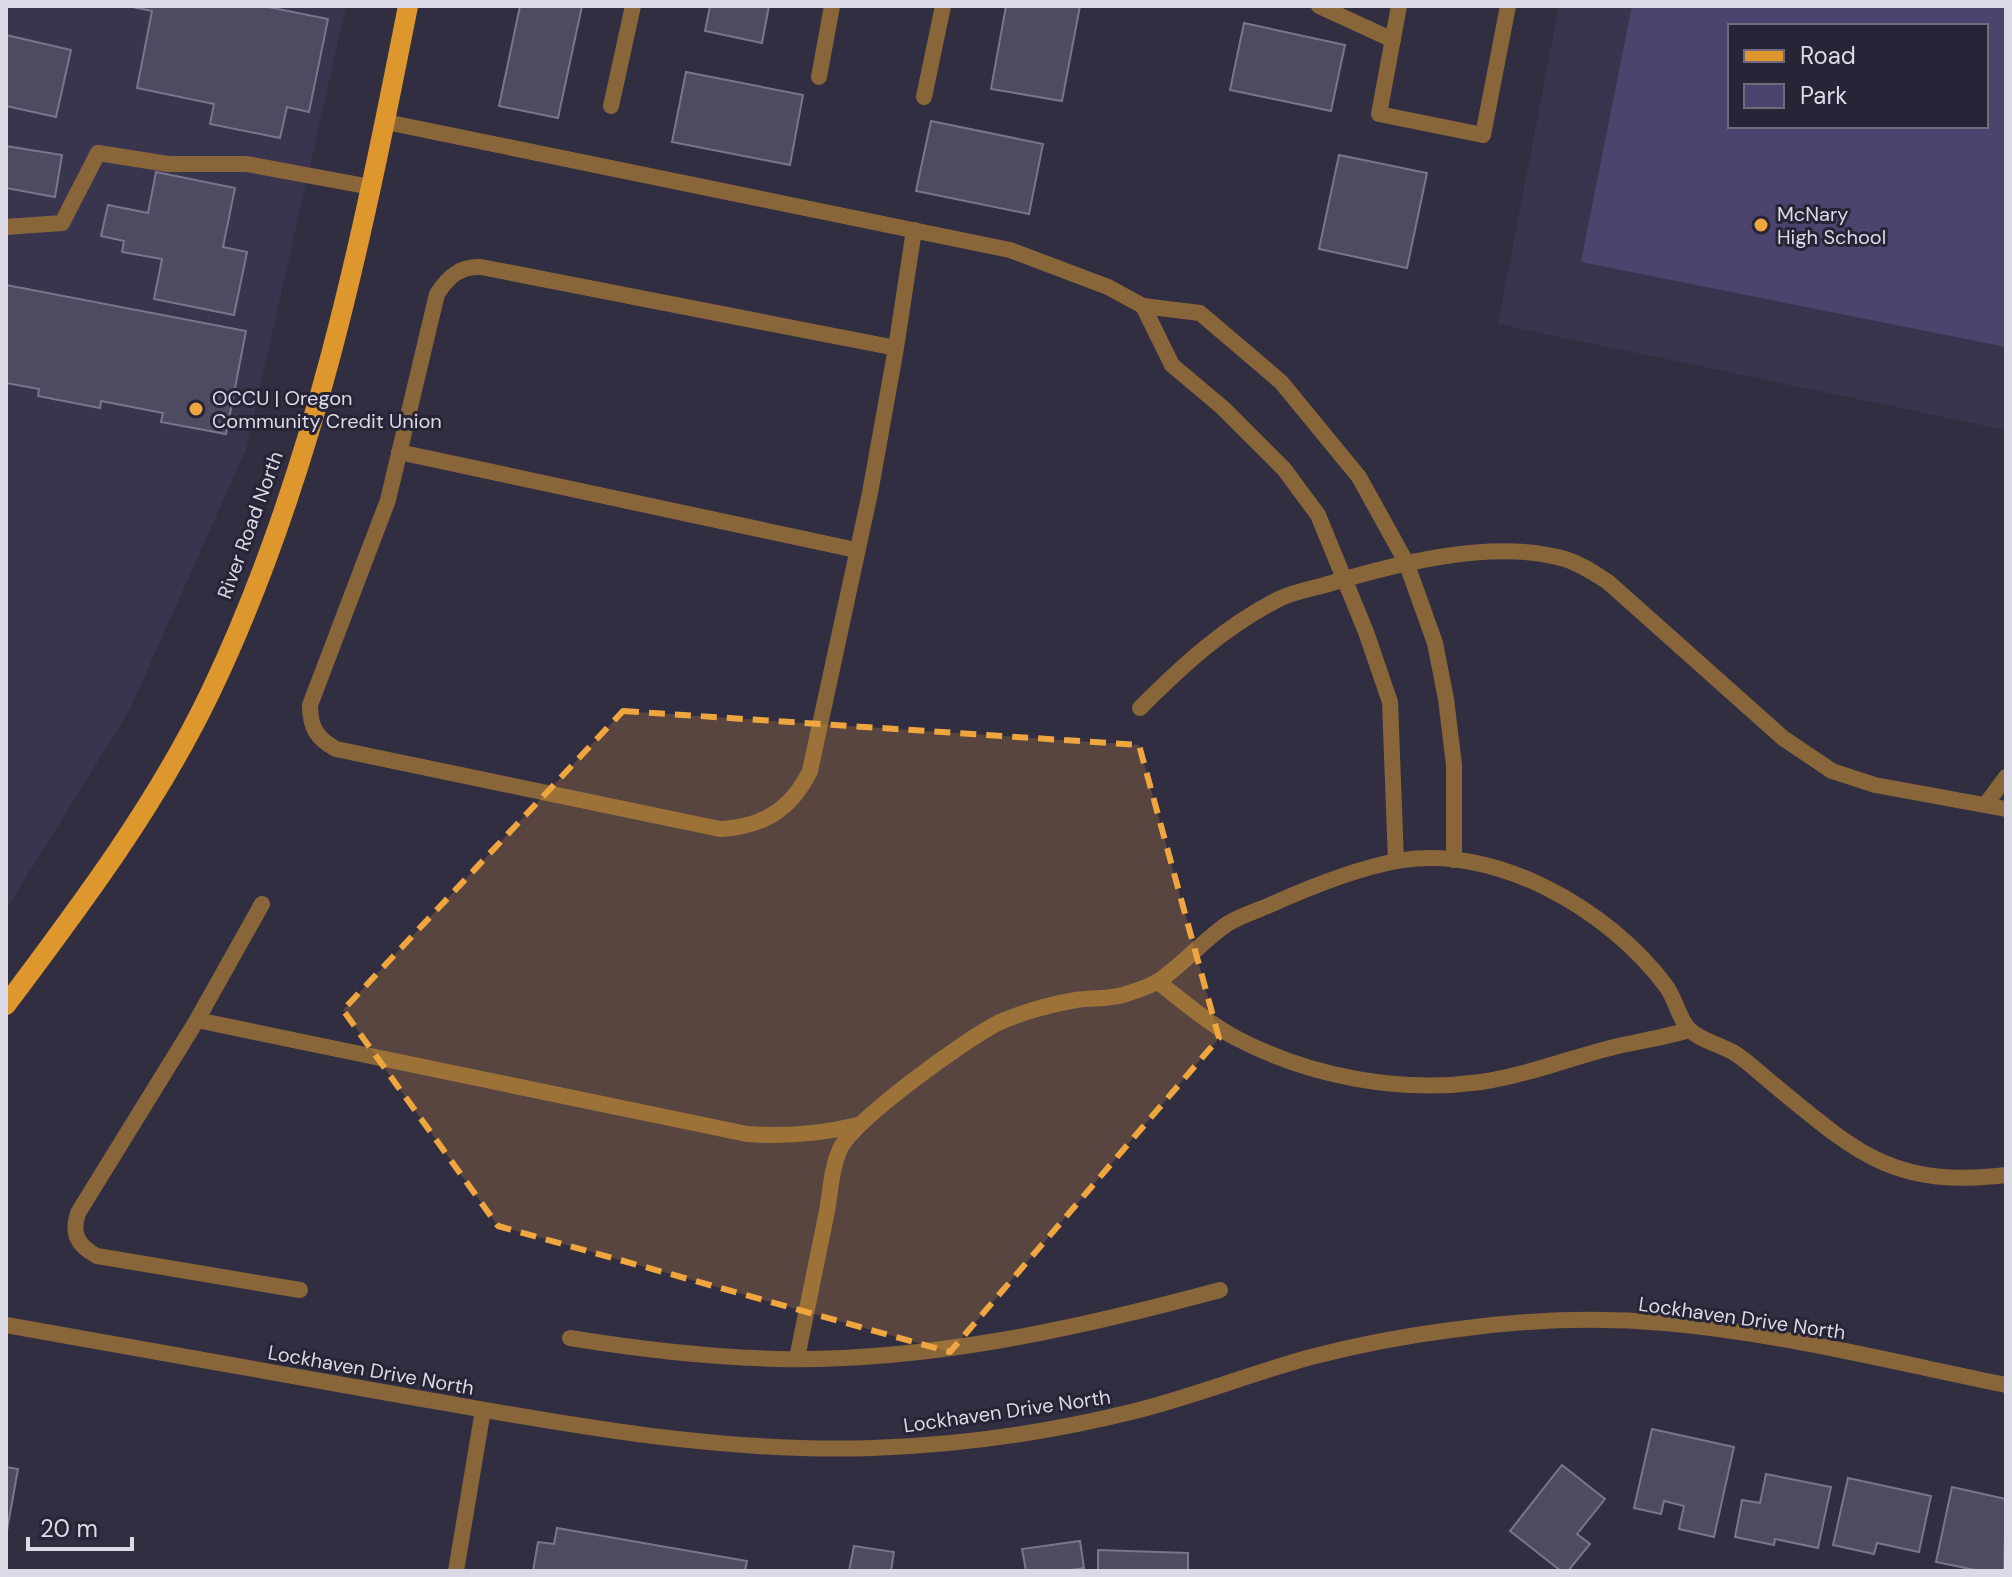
<svg xmlns="http://www.w3.org/2000/svg" width="2012" height="1577" viewBox="0 0 2012 1577" font-family="'DM Sans',sans-serif">
<rect width="100%" height="100%" fill="#322e41"/>
<g fill="#3a354e" fill-rule="evenodd">
<polygon points="6,6 346,6 246,449 130,709 6,910"/>
<path d="M 1559,6 L 2006,6 L 2006,430 L 1498,324 ZM 1730,26 L 1986,26 L 1986,126 L 1730,126 Z"/>
</g>
<path fill="#4d446e" fill-rule="evenodd" d="M 1632,6 L 2006,6 L 2006,347 L 1581,262 ZM 1730,26 L 1986,26 L 1986,126 L 1730,126 Z"/>
<g fill="#4e4a5f" stroke="#79758b" stroke-width="2">
<polygon points="128,6 263,6 328,19 309,112 287,107 280,138 210,124 214,104 137,88 152,11"/>
<polygon points="520,6 582,6 558,118 499,106"/>
<polygon points="710,6 769,6 762,43 705,31"/>
<polygon points="1006,6 1080,6 1062,101 991,89"/>
<polygon points="1244,23 1345,45 1331,111 1230,90"/>
<polygon points="6,35 71,50 56,117 6,106"/>
<polygon points="686,72 803,95 790,165 672,142"/>
<polygon points="931,121 1043,144 1029,214 916,191"/>
<polygon points="6,146 62,155 55,197 6,188"/>
<polygon points="1339,155 1427,173 1407,268 1319,249"/>
<polygon points="156,172 235,188 223,247 247,252 234,315 154,299 162,259 122,252 124,241 101,236 108,205 148,213"/>
<polygon points="6,285 246,331 226,434 161,422 163,413 101,401 100,408 38,396 39,389 6,383"/>
<polygon points="1652,1429 1734,1447 1714,1537 1679,1529 1684,1506 1664,1501 1661,1514 1634,1508"/>
<polygon points="1562,1465 1605,1499 1577,1534 1590,1544 1568,1571 1561,1571 1510,1531"/>
<polygon points="6,1467 18,1469 6,1536"/>
<polygon points="1766,1474 1831,1487 1818,1548 1775,1539 1774,1545 1735,1537 1742,1500 1760,1503"/>
<polygon points="1848,1478 1931,1496 1919,1552 1877,1543 1874,1554 1833,1545"/>
<polygon points="1952,1487 2006,1499 2004,1571 1980,1571 1936,1562"/>
<polygon points="557,1528 747,1561 745,1571 533,1571 538,1542 554,1544"/>
<polygon points="1080,1541 1084,1568 1064,1571 1026,1571 1022,1549"/>
<polygon points="854,1546 894,1552 891,1571 849,1571"/>
<polygon points="1098,1550 1188,1553 1188,1571 1098,1571"/>
</g>
<g fill="none" stroke-linecap="round" stroke-linejoin="round">
<g stroke="#886639" stroke-width="16">
<polyline points="1319,6 1393,40"/>
<polyline points="1399,6 1379,114 1483,135 1508,6"/>
<polyline points="819,77 832,6"/>
<polyline points="924,97 943,6"/>
<polyline points="611,106 633,6"/>
<polyline points="386,122 1010,250 1108,287 1143,306 1200,313 1281,382 1359,477 1406,562 1435,643 1446,699 1454,765 1454,860"/>
<polyline points="6,227 62,223 98,153 168,164 247,164 371,187"/>
<polyline points="1143,306 1172,365 1223,408 1284,469 1318,515 1366,632 1390,702 1396,861"/>
<path d="M 896,348 L 870,493 L 810,771 C 791,810 762,827 720,829 L 336,749 C 316,738 310,727 310,705 L 388,500 L 437,294 C 448,277 460,266 481,267 L 896,348 L 914,230"/>
<polyline points="399,452 856,550"/>
<path d="M 1140,708 C 1182,666 1225,626 1279,599 C 1293,592 1310,589 1325,585 C 1394,564 1494,538 1565,559 C 1581,564 1594,573 1608,582 L 1783,738 L 1832,771 L 1875,785 L 2006,809"/>
<polyline points="1986,804 2006,777"/>
<path d="M 262,904 L 197,1020 L 78,1213 C 71,1234 78,1246 97,1256 L 300,1290"/>
<path d="M 1158,982 C 1184,1002 1209,1024 1238,1039 C 1311,1077 1399,1093 1481,1082 C 1528,1075 1572,1057 1618,1046 C 1642,1041 1665,1037 1689,1030"/>
<path d="M 197,1020 L 747,1134 C 786,1137 820,1134 858,1125"/>
<path d="M 570,1338 C 638,1349 707,1357 776,1359 C 927,1362 1076,1329 1220,1290"/>
<path d="M 797,1358 C 807,1309 817,1260 827,1211 C 831,1190 831,1169 840,1149 C 855,1119 967,1038 1000,1022 C 1024,1012 1051,1004 1076,1000 C 1092,998 1108,999 1123,995 C 1135,991 1150,987 1160,980 C 1183,964 1203,941 1227,924 C 1240,916 1256,911 1270,905 C 1310,887 1354,869 1397,861 C 1494,843 1609,909 1666,986 C 1675,998 1678,1016 1688,1028 C 1698,1040 1722,1045 1736,1054 C 1751,1064 1765,1078 1779,1089 C 1859,1155 1896,1188 2006,1175"/>
</g>
<polyline stroke="#886639" stroke-width="16" points="456,1571 483,1410"/>
<path stroke="#886639" stroke-width="16" d="M 6,1325 C 147,1350 287,1375 428,1400 C 574,1426 724,1453 873,1448 C 961,1445 1051,1432 1135,1411 C 1195,1396 1252,1373 1311,1357 C 1357,1345 1404,1336 1451,1330 C 1521,1320 1595,1317 1665,1323 C 1779,1333 1893,1362 2006,1385"/>
<path stroke="#de972c" stroke-width="20" d="M 6,1005 C 81,905 157,804 211,691 C 314,475 362,239 408,6"/>
</g>
<path fill="#f0a63e" fill-opacity="0.2" stroke="#f0a63e" stroke-width="6" stroke-dasharray="16 10" stroke-linejoin="round" d="M 623,711 L 1139,745 L 1219,1038 L 950,1352 L 498,1226 L 343,1010 Z"/>
<g fill="#f0a63e" stroke="#282437" stroke-width="3">
<circle cx="1761" cy="225" r="8"/>
<circle cx="196" cy="409" r="8"/>
</g>
<g text-anchor="middle" dominant-baseline="central" stroke-width="6" stroke-linejoin="round" paint-order="stroke">
<g font-size="20" fill="#dbd9e6" stroke="#282437" text-anchor="start">
<text x="1777" y="214">McNary<tspan x="1777" dy="23">High School</tspan></text>
<text x="212" y="398">OCCU | Oregon<tspan x="212" dy="23">Community Credit Union</tspan></text>
</g>
<g font-size="20" fill="#dbd9e6" stroke="#282437">
<text transform="translate(250 525) rotate(-70)">River Road North</text>
<text transform="translate(1742 1318) rotate(8)">Lockhaven Drive North</text>
<text transform="translate(371 1370) rotate(10)">Lockhaven Drive North</text>
<text transform="translate(1007 1411) rotate(-8)">Lockhaven Drive North</text>
</g>
</g>
<rect width="2012" height="1577" fill="none" stroke="#dbd9e6" stroke-width="16"/>
<rect x="1728" y="24" width="260" height="104" fill="#282437" stroke="#706c7d" stroke-width="2"/>
<rect x="1744" y="50" width="40" height="12" fill="#de972c" stroke="#706c7d" stroke-width="2"/>
<text x="1800" y="64" font-size="24" fill="#dbd9e6">Road</text>
<rect x="1744" y="84" width="40" height="24" fill="#4d446e" stroke="#706c7d" stroke-width="2"/>
<text x="1800" y="104" font-size="24" fill="#dbd9e6">Park</text>
<path d="M28 1537v12h104v-12" fill="none" stroke="#dbd9e6" stroke-width="4"/>
<text x="40" y="1537" font-size="24" fill="#dbd9e6" stroke="#282437" stroke-width="6" paint-order="stroke">20 m</text>
</svg>
